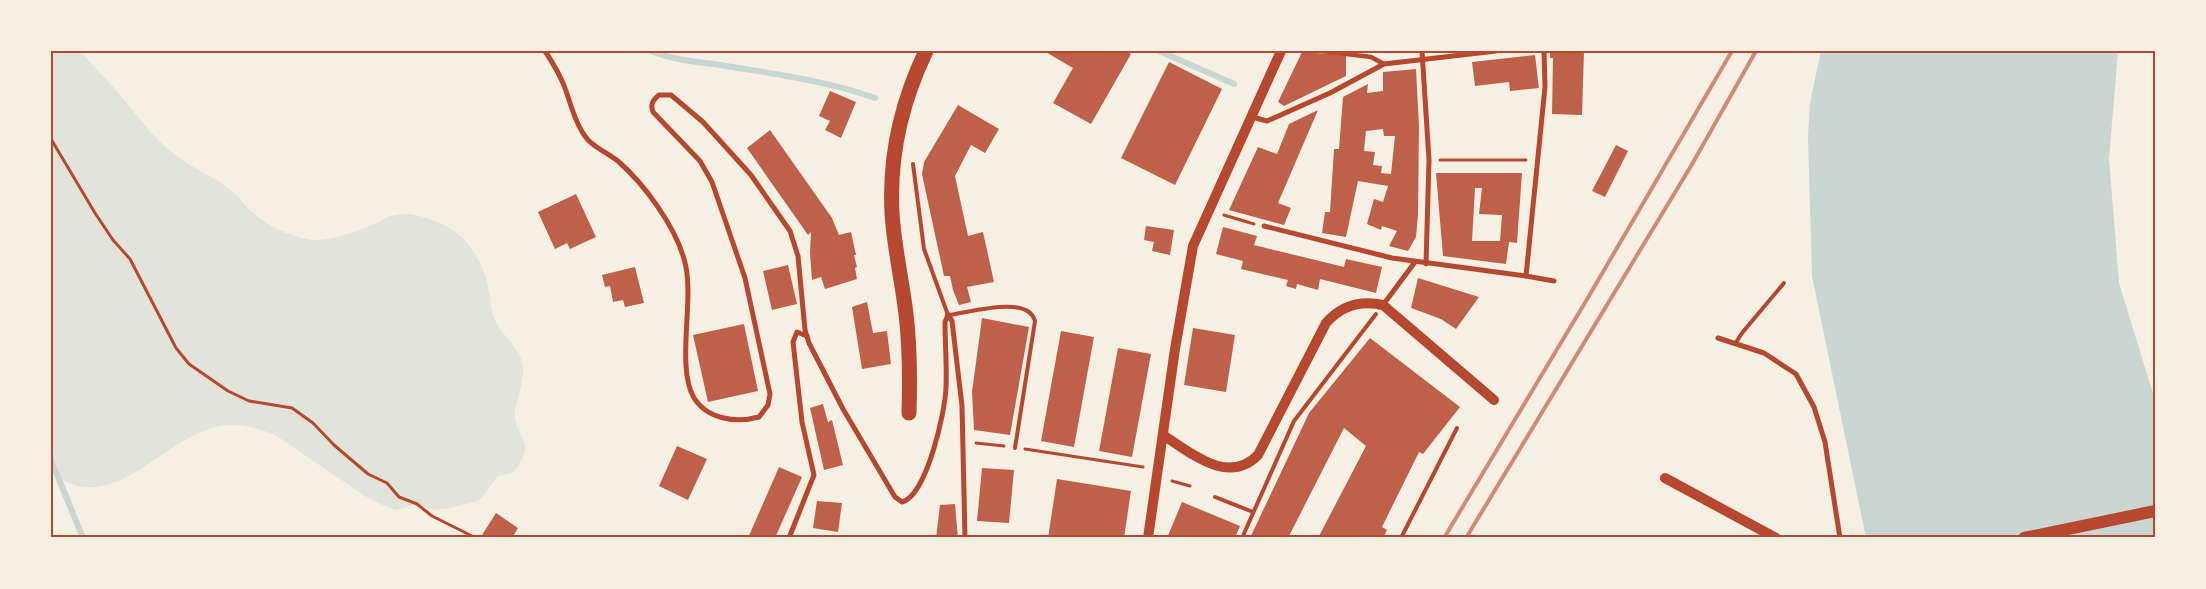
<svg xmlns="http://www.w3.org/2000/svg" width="2206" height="589" viewBox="0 0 2206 589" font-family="Lato,sans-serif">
<rect width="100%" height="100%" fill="#f6efe4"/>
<path fill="#e2e4dc" d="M 51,51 L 81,51 C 91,65 103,75 114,88 C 132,108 148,132 169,150 C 188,167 213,175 232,191 C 239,197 244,205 251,211 C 267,226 296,240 319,240 C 338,239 359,230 377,223 C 382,221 388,216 394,215 C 413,211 435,220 451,229 C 472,241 486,270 489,292 C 491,301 491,310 494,318 C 501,335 518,345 522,362 C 527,380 514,400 515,418 C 515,427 524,436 525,446 C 525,457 519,465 513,473 L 498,476 L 480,500 L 450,508 L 433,510 L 417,504 L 396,510 L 380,504 L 365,496 L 278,437 C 259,427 233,421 212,428 C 157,444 110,519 51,472 Z"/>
<polygon fill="#c9d6d2" points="1821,51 2118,51 2109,159 2119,283 2155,400 2155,538 1866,538 1812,276 1808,137 1810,103"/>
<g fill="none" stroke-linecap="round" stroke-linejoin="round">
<g stroke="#c9d6d2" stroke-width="6">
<path d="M 651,51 C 675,61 701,62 726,66 C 776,74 827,81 875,98"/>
<polyline points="1159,51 1234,84"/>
<polyline points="51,460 83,538"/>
</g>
</g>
<g fill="#bf614a" fill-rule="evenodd">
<polygon points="1044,51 1126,51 1131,54 1091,124 1053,103 1073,68"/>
<polygon points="1550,51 1584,51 1582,115 1552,114 1553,58 1550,58"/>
<polygon points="1302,52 1346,55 1346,76 1284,106 1278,102"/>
<polygon points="1535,55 1539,88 1510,91 1509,82 1475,86 1472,62"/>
<polygon points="1169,62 1222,89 1175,185 1121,158"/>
<path d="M 1416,69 L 1419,126 L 1418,215 L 1416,237 L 1408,251 L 1389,246 L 1397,231 L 1382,226 L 1381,230 L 1367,224 L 1374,199 L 1383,202 L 1388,186 L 1358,181 L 1346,237 L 1322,233 L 1325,212 L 1330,212 L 1334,149 L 1339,149 L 1343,97 L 1368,84 L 1367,93 L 1383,91 L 1383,72 ZM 1383,129 L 1384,136 L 1395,136 L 1391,174 L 1381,173 L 1382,166 L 1373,165 L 1375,152 L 1364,151 L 1366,131 Z"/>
<polygon points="830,91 856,102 841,138 825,130 830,121 819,116"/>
<polygon points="958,105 999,129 985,153 971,145 955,176 968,236 983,232 994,282 967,287 971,302 959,305 953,290 950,276 944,276 922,174 924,162"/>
<polygon points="1318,110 1278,203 1291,208 1284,225 1229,210 1258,147 1277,154 1289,124"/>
<polygon points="770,130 832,218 839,235 851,232 856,255 854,255 857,267 855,268 857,279 825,289 821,277 812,280 810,253 811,232 808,235 747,148"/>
<polygon points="1616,145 1628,151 1605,197 1592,191"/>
<path d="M 1436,173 L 1522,173 L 1517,243 L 1509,242 L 1506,264 L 1443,256 ZM 1475,188 L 1482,188 L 1479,214 L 1502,215 L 1500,241 L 1472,241 Z"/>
<polygon points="576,194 596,237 570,249 567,243 555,249 538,212"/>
<polygon points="1146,226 1174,230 1170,255 1152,251 1154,242 1144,240"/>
<polygon points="1223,227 1257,236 1254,245 1344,267 1346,259 1382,267 1376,293 1320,279 1318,290 1297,284 1296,289 1286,286 1288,280 1241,269 1243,261 1216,254"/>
<polygon points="788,265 797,304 772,310 763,271"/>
<polygon points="635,267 644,303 625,307 623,300 613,302 610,286 605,287 602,275"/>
<polygon points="1418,278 1479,297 1456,329 1441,319 1411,308"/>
<polygon points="867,302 873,333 887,331 891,364 862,369 852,307"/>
<polygon points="982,318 1029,327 1010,435 974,430 972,392"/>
<polygon points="744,324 758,391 708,402 693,335"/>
<polygon points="1193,328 1235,335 1226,392 1184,385"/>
<polygon points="1061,331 1094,337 1074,447 1041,441"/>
<polygon points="1370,338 1460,407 1423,454 1419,452 1382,527 1387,530 1383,538 1318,538 1366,446 1344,428 1288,538 1250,538 1309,413"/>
<polygon points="1118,348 1151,354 1132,457 1099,451"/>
<polygon points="823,404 828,422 832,420 843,465 824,470 810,408"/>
<polygon points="677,446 707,459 688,500 659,486"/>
<polygon points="779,467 802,477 775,538 748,538"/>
<polygon points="982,468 1014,470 1009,523 977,521"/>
<polygon points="1057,479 1131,491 1124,538 1048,538"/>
<polygon points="817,501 842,503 838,532 813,528"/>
<polygon points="1182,502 1240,526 1235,538 1167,538"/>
<polygon points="955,504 958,538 936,538 940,505"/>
<polygon points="496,513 518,528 512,538 486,538 482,535"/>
</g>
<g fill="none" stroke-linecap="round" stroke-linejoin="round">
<g stroke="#b5482f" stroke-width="3">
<polyline points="51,139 95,213 113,240 130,259 176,348 189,364 228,391 249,401 292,408 313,423 334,445 368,474 387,483 399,497 417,504 432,516 476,538"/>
<polyline points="1440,160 1526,160"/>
<polyline points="1224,215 1254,224"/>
<polyline points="976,443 1004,446"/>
<polyline points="1025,449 1143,467"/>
<polyline points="1172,481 1190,486"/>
</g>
<g stroke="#b5482f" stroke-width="4">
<path d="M 913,164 L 924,249 L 948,315 C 968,313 1028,294 1035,321 L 1015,448"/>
<polyline points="1735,344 1742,333 1784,283"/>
<polyline points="1215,497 1253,512"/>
<polyline points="1242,538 1294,421 1376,314"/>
<polyline points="1401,538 1457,428"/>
</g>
<polyline stroke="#b5482f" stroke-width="4.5" points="1322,51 1371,57 1384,64"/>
<g stroke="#b5482f" stroke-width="5">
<path d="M 545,51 C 553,63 560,75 565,88 C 571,105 576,126 588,140 C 597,149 609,154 619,162 C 644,184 675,226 684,259 C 696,297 675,365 694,398 C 708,420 737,423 759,417 L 768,405 L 770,394 L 745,278 L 712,182 L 700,161 L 653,112 C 650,104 653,100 659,95 L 671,95 L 703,122 L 751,175 L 790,231 L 798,256 L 805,330 L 809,343 L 843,409 L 895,497 L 902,502 C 927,495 945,412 946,388 C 947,366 945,344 945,322 L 948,315"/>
<polyline points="1422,51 1429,160 1426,264"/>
<polyline points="1252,117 1267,121 1330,93 1384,64 1496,51"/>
<polyline points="1264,226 1392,258 1526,276 1554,281"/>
<polyline points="1526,276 1545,87 1544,51"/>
<polyline points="1383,305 1415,262"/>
<polyline points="948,315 952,321 962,406 965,538"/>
<polyline points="1718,338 1764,353 1796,374 1814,407 1825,442 1840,538"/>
<polyline points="789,538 814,475 802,422 793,342 797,332 807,336"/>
</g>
<g stroke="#b5482f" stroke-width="10">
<path d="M 1163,435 C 1190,452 1228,486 1258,455 L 1326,323 C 1341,306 1360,300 1383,305 L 1494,400"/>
<polyline points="1665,478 1776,538"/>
<polyline points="1148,538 1175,349 1193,246 1281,51"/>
</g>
<polyline stroke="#b5482f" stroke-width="12" points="2024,538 2155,511"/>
<path stroke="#b5482f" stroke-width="15" d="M 909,413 C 910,380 910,347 906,314 C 902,280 894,247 892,213 C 889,157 902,101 926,51"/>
<g stroke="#cf8b77" stroke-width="4">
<polyline points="1444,538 1586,301 1732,51"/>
<polyline points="1466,538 1691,166 1756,51"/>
</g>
</g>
<rect width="2206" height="589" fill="none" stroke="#f6efe4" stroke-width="105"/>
<rect x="52" y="52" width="2102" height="484" fill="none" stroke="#b5482f" stroke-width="2"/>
</svg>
